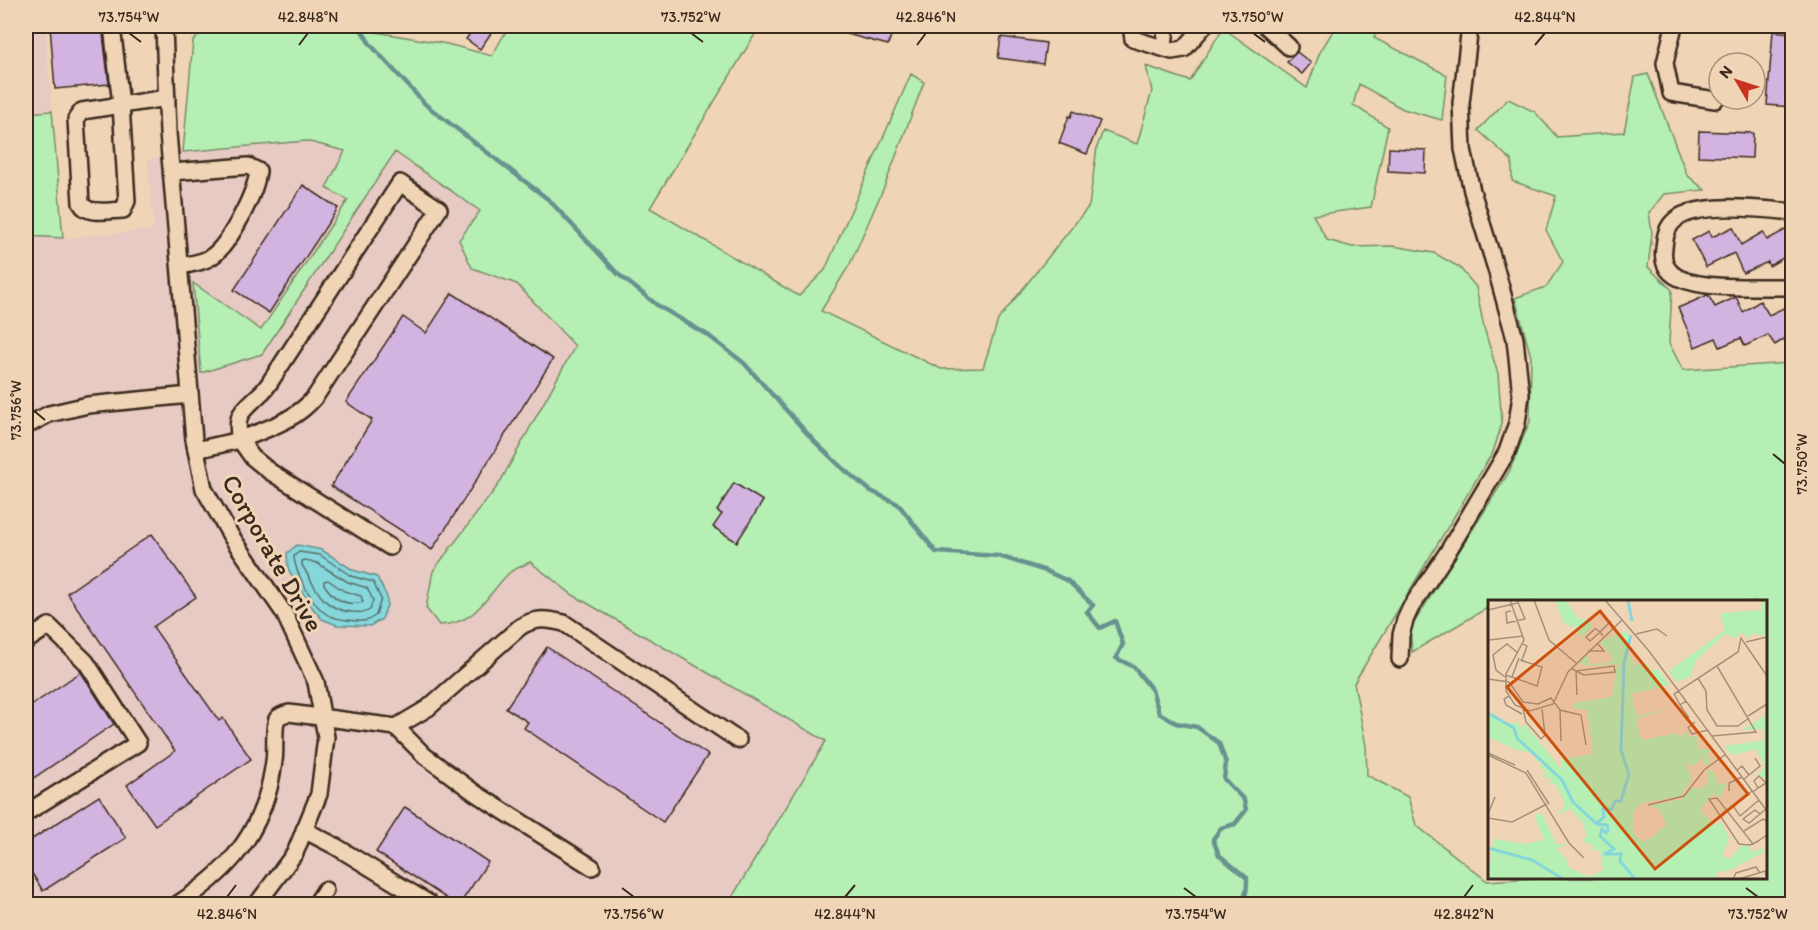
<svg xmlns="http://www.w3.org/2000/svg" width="1818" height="930" viewBox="0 0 1818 930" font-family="Itim,sans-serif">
<rect width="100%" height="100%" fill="#efd4b6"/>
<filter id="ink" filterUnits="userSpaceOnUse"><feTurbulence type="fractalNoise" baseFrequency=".0167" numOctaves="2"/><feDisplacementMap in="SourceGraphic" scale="12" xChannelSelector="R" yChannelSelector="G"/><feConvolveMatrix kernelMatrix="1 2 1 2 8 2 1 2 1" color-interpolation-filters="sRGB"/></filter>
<g filter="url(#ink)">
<g fill="#e7cac3">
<polygon points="26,26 45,26 52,111 26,113"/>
<polygon points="306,141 346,151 395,151 480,211 472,268 517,284 575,346 499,484 433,571 471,616 511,571 530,562 573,595 826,741 728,904 26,904 26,236 63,238 154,230 148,160 183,152"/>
</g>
<g fill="#b5efb3" stroke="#788c68" stroke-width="1.5">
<path d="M 209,26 L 368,26 L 376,32 L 447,44 L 492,56 L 509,26 L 760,26 L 650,208 L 799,296 L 825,270 L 911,74 L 924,82 L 885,185 L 850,264 L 821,311 L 941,369 L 983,368 L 998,320 L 1089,206 L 1097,147 L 1103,131 L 1137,144 L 1152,91 L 1146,66 L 1190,81 L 1223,28 L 1307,88 L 1320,52 L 1336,26 L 1380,26 L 1374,38 L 1447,75 L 1442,120 L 1403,109 L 1359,84 L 1353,105 L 1388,127 L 1371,207 L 1313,215 L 1327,240 L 1352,247 L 1393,246 L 1434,253 L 1459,267 L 1476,287 L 1484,328 L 1498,374 L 1502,424 L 1493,452 L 1354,683 L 1366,746 L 1367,775 L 1408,797 L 1416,825 L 1487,881 L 1533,878 L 1766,878 L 1766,602 L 1490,602 L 1489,608 L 1487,608 L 1412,652 L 1410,629 L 1509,472 L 1530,421 L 1531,357 L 1515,298 L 1546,287 L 1563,262 L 1546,230 L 1556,196 L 1512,181 L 1512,161 L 1478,130 L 1508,99 L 1535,112 L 1557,137 L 1624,132 L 1635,77 L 1648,74 L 1687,175 L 1705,190 L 1664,194 L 1649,213 L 1652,233 L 1648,267 L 1672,290 L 1669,343 L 1683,370 L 1792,363 L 1792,904 L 728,904 L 826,741 L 573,595 L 530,562 C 523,566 515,568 509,573 C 485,597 477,624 439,625 L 426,608 L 433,571 L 499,484 L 575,346 L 517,284 L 472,268 L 459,240 L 480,211 L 395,152 L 262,354 L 201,373 L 193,283 L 261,330 L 348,200 L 326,188 L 345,151 L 306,141 L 183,152 L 193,41 Z"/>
<polygon points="52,111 63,238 26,236 26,113"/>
</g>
<polygon fill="#85d7db" stroke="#67928f" stroke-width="1.5" points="297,545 322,550 353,570 377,577 387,597 387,605 382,619 370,626 337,625 322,619 311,606 288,569 287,553"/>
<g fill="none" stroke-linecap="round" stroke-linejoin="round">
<g stroke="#596f6a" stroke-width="1.5">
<path d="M 299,552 L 320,555 L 351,576 L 373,582 L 381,599 L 376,615 C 376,615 369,620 368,620 C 360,623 333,619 326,614 C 313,605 294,571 294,556 Z"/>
<path d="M 305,560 L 317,563 L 348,582 L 367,588 L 373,600 L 370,610 C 364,614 359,612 352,612 C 322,610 316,588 302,565 L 302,561 Z"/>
<path d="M 328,580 L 344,591 L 361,596 L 363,602 C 345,607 333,599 324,584 L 324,581 Z"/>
</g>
<path stroke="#67928f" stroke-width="4.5" d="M 359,26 L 370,44 L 426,105 L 549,200 L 618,274 L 657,305 L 709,336 L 744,363 L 814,441 L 842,468 L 871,491 L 898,504 L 936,552 L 999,556 L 1046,571 L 1068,581 L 1093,605 L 1087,612 L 1100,628 L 1115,621 L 1123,644 L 1116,658 L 1134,667 L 1152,690 L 1159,713 L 1176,723 L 1197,727 L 1219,743 L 1226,763 L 1224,779 L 1244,800 L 1246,810 L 1235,824 L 1221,828 L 1213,839 L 1219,855 L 1247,878 C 1247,894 1247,900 1231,904"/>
</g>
<g fill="#d3b4e0" stroke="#3b2a1e" stroke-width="1.5">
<polygon points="50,26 102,26 109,84 55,89"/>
<polygon points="475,26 496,26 480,49 466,39"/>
<polygon points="829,26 894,26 888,45 828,29"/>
<polygon points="1773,31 1792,33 1790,107 1767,105"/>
<polygon points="1001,37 1046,43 1043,64 998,58"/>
<polygon points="1297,52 1311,63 1302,74 1287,62"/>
<polygon points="1073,111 1100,121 1087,154 1059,143 1069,116 1071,117"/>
<polygon points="1699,131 1753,133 1752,158 1698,156"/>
<polygon points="1389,148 1426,150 1425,173 1388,171"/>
<polygon points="303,185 338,208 269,313 234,290"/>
<polygon points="1733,227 1741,245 1763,232 1767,240 1787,229 1792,239 1792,253 1769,266 1768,262 1743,273 1734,253 1706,267 1692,240 1709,231 1712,237"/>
<polygon points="452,293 553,359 432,550 331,486 372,420 346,402 403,317 426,333"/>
<polygon points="1708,295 1715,307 1736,297 1743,312 1760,301 1769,315 1792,304 1792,334 1775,345 1768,335 1745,346 1741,338 1720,347 1716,338 1695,347 1678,308"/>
<polygon points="734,483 763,501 737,542 713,527 722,514 717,511"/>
<polygon points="152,534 196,597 153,627 219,721 223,718 251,759 155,825 127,785 175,751 67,593"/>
<polygon points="547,647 708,755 663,822 524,728 528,722 506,708"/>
<polygon points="81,672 114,724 26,783 26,709"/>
<polygon points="99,796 126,838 43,891 26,864 26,843"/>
<polygon points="405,807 488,862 460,904 455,904 376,852"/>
</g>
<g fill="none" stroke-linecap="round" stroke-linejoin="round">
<defs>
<g id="minor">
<path d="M 112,26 L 121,105 L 127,201 L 123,210 C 111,210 87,216 81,203 L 76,119 L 82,111 L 167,98"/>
<polyline points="164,26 168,133 194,440 204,489 231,536 284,613 316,682 326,737 319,794 295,853 257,904"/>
<polyline points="1131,26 1133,39 1172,51 1184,49 1204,26"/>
<polyline points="1266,26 1289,47"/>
<polyline points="1674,26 1665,63 1671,93 1715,100"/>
<polyline points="1164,48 1166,26"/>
<path d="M 172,172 L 248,166 L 258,171 C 256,192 229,246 211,257 C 202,263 190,264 180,266"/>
<path d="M 1792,212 C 1765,209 1691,200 1672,223 C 1666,230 1665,238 1664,248 C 1662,261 1666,272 1679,278 C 1708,291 1760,286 1792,287"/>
<polyline points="26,426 49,414 88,405 190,395"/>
<path d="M 196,450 L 240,440 C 234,413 243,411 260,394 C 265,390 269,384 272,379 L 400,183 L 439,209 L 315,397 C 295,421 268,428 240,440 L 252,457 L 269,471 L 390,547"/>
<polyline points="26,641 49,626 86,662 138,743 26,813"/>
<polyline points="1400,659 1401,635 1405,620 1411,607 1447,553 1507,452 1517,423 1521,395 1515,339 1496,269 1472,191 1463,149 1461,103 1470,26"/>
<polyline points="396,727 425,756 475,793 592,867"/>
<polyline points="304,830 335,846 430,904"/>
<path d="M 178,904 C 224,874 254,843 269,788 C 271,779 273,770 274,761 C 276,751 273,727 277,719 C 280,715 284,714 289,713 L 396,727 L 428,708 L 520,627 C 536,617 547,619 564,623 L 738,740"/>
<polyline points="316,904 325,890"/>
</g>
</defs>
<use href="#minor" stroke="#3b2a1e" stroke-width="20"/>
<use href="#minor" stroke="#efd4b6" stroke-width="15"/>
</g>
</g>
<path fill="none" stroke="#3b2a1e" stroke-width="2" d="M 129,33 L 141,42M 691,33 L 703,42M 1253,33 L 1265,42M 299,45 L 308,33M 917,45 L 926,33M 1535,45 L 1545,33M 33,410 L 45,420M 1773,454 L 1785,464M 622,888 L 634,897M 1184,888 L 1196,897M 1746,888 L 1758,897M 227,897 L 236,885M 845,897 L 855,885M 1464,897 L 1473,885"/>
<g text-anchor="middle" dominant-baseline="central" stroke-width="6" stroke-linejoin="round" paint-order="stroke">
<g font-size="26" fill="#3b2a1e" stroke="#efd4b6">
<text transform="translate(273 553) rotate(60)">Corporate Drive</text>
</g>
</g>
<g transform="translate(1488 600)">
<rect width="279" height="279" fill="#efd4b6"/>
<path d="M 67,0 L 78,0 L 90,19 L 99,19 L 105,26 L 94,37 L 86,27 L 76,24 ZM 274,0 L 279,0 L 279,36 L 265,34 L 259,38 L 255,33 L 246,38 L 238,34 L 209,59 L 202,77 L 189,82 L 181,71 L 236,31 L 233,13 L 274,10 ZM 137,31 L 143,38 L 140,52 L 147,65 L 158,63 L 163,70 L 171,70 L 181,85 L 144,94 L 148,116 L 179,109 L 148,119 L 152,136 L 155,140 L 189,133 L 190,137 L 199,132 L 201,137 L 209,136 L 210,149 L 226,149 L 220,152 L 222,163 L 217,166 L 214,155 L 212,161 L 203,166 L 197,161 L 204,179 L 192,196 L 154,203 L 146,211 L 145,232 L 155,242 L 164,237 L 178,225 L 172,210 L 162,206 L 194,199 L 205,187 L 213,189 L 219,183 L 219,170 L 225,171 L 231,185 L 239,183 L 232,198 L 225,194 L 212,210 L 226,225 L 233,222 L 241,238 L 234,255 L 241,259 L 254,246 L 262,246 L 263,253 L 274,248 L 276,252 L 242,270 L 230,272 L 226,279 L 0,279 L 6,239 L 37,244 L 56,240 L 46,216 L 53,212 L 69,245 L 79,243 L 69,249 L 79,260 L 79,266 L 101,277 L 115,270 L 112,250 L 104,250 L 105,246 L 93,240 L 99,236 L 94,222 L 82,209 L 67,216 L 76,208 L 75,199 L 67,184 L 62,184 L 63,179 L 56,177 L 57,171 L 52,168 L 53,162 L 47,161 L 48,154 L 29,150 L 0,137 L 0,113 L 22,124 L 29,122 L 34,128 L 37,124 L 74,170 L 74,159 L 105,154 L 99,110 L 86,108 L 86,103 L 124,97 L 129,64 L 98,66 L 91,62 L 100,54 L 101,64 L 120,63 L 125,58 L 112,42 ZM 279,114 L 279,179 L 269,175 L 277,167 L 268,149 L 244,155 L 236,146 L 277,140 L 275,129 L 254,130 Z" fill="#b5efb3"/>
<path fill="none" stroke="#85d7db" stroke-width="3" d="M 140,0 L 144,21M 0,113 L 26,128 L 29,138 L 74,180 L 85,202 L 109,224 L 119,225 L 120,230 L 118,233 L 114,229 L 112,236 L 126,249 L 116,254 L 133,254 L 132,261 L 147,279M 109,223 L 116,217 L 115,209 L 124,209 L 127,201 L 133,201 L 141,174 L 133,150 L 136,63 L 143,35M 0,248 L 44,260 L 75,279"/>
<path fill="none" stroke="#a79079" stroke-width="1.5" d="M 22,0 L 36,40 L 18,74 L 18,91 L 27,105 L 42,111 L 65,104 L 80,72 L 134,20M 46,0 L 61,40 L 88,63M 117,0 L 161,51 L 279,211M 0,10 L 29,3M 23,11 L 18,12 L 19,23 L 37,19 L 29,0M 148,34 L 169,29 L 179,36M 115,36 L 112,32 L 108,29 L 107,29 L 98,37 L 102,41 L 112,32 L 123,21M 1,40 L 35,36M 258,42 L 279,37M 100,51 L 116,51 L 109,43M 34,60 L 39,46 L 35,44M 83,68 L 88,71 L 126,66 L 127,72 L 96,75 L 88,71 L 89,95M 17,75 L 24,77 L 31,58M 17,77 L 8,70 L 5,55 L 19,44 L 30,53M 24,77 L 49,86 L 54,67 L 32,60M 210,78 L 218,91 L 219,110 L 229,126 L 250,126 L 261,118M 0,79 L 21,82 L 35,102 L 50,104 L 63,98 L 72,110 L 93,115 L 98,145M 21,96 L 16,99 L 18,105 L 34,114M 198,101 L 192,105 L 201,118M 192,105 L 186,94 L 250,52 L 253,38 L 279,76M 35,109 L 38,122 L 53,139 L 57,135 L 54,109M 72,110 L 73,141M 260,116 L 279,104M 207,122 L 200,128 L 204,134 L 220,130M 224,136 L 268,132 L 229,66M 0,153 L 27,165M 0,155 L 38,173 L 81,243 L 96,258M 39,170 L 61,204M 249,170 L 254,166 L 261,175 L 256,179M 261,175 L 272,166 L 267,158M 241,191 L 241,183 L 254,177M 264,191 L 245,206 L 252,216 L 271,200M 265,192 L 270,188 L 278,183 L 271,176 L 266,181 L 270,188M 160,205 L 196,196 L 216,170 L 238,154M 0,214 L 7,197M 272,214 L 261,223 L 255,219 L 267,210 L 272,214 L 278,209M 0,218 L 24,222 L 59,204M 256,231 L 275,219 L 279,221M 265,244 L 229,198 L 221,199 L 251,244 L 261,245 L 265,244 L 270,241 L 279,235M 245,279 L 248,273 L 268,267 L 272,273M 251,279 L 277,271 L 279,279"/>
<path fill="#ce520f" fill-opacity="0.15" stroke="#ce520f" stroke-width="3" d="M 112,11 L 260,194 L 167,269 L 19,87 Z"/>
<rect width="279" height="279" fill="none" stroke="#3b2a1e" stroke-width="3"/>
</g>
<rect width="1818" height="930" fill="none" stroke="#efd4b6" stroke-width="66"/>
<g transform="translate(1737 81) rotate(309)"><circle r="28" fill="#efd4b6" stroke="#a79079" stroke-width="1.5"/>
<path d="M0-4.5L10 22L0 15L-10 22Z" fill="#c8321e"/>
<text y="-9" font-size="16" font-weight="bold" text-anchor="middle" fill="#3b2a1e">N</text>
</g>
<rect x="33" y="33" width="1752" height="864" fill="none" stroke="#3b2a1e" stroke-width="2"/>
<g font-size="15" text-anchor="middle" fill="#3b2a1e">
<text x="129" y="22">73.754°W</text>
<text x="308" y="22">42.848°N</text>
<text x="691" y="22">73.752°W</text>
<text x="926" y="22">42.846°N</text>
<text x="1253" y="22">73.750°W</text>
<text x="1545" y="22">42.844°N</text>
<text transform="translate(16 410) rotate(-90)" y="5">73.756°W</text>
<text transform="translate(1802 464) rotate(-90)" y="5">73.750°W</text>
<text x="227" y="919">42.846°N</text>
<text x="634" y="919">73.756°W</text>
<text x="845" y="919">42.844°N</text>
<text x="1196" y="919">73.754°W</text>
<text x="1464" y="919">42.842°N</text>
<text x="1758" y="919">73.752°W</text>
</g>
</svg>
